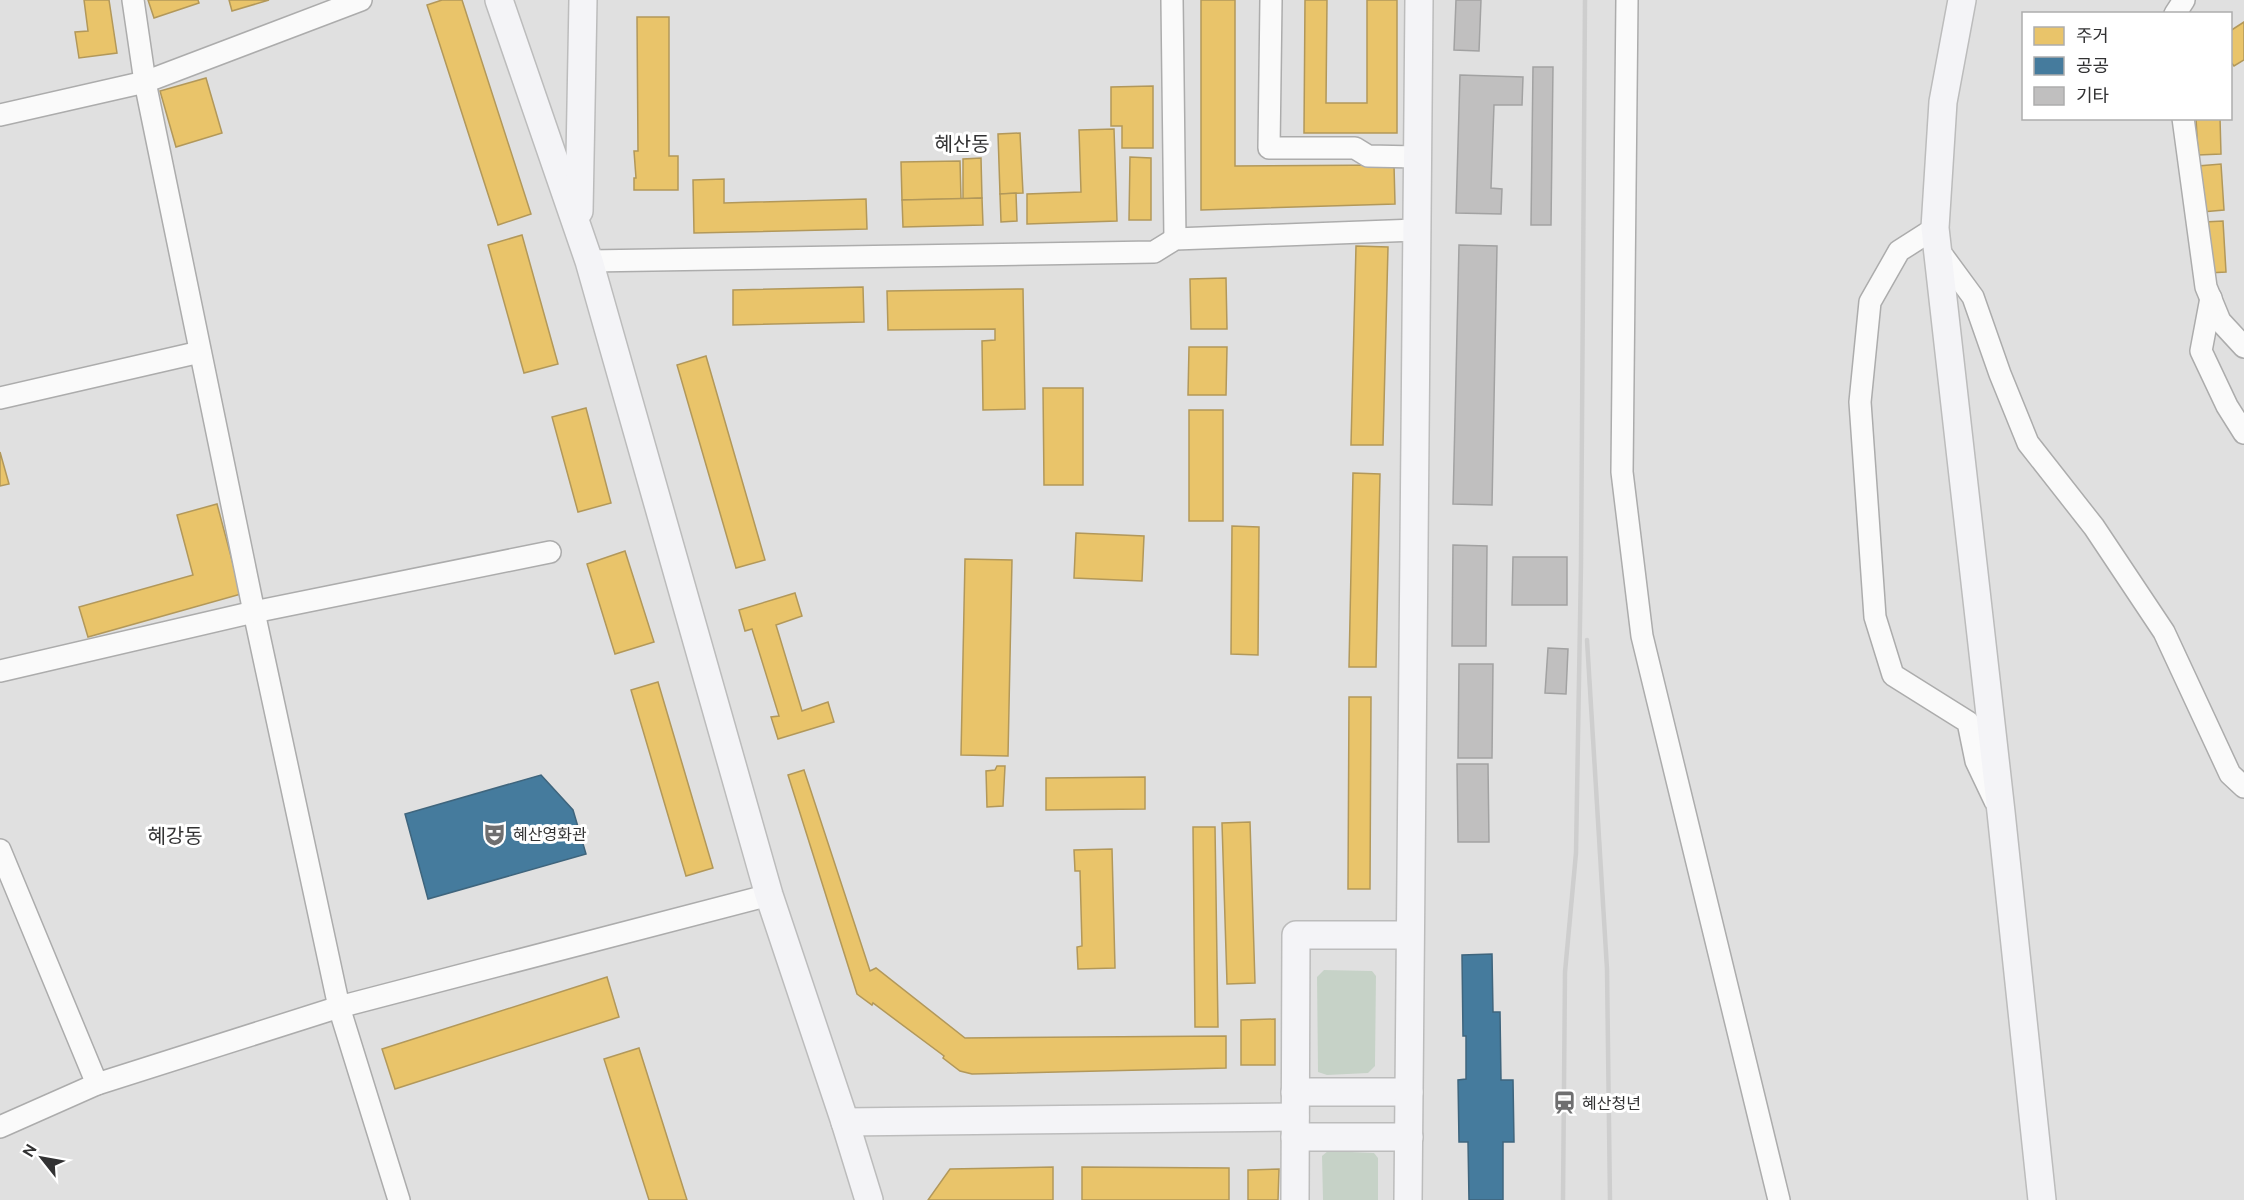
<svg xmlns="http://www.w3.org/2000/svg" width="2244" height="1200" viewBox="0 0 2244 1200" font-family="Ubuntu,'Noto Sans KR',sans-serif">
<rect width="100%" height="100%" fill="#e0e0e0"/>
<g fill="#c6d2c7">
<polygon points="1324,970 1372,971 1376,976 1375,1066 1368,1073 1327,1075 1318,1072 1317,977"/>
<polygon points="1328,1151 1374,1153 1378,1158 1378,1200 1323,1200 1322,1156"/>
</g>
<g fill="#e9c46a" stroke="#b2985a" stroke-width="1.5">
<polygon points="84,0 109,0 117,53 79,58 75,32 88,31"/>
<polygon points="148,0 198,0 199,3 154,18"/>
<polygon points="229,0 269,0 232,11"/>
<polygon points="442,0 462,0 531,214 498,225 427,5"/>
<polygon points="1201,0 1235,0 1235,166 1394,165 1395,204 1201,210"/>
<polygon points="1305,0 1327,0 1326,103 1367,103 1367,0 1397,0 1397,133 1304,133"/>
<polygon points="637,17 669,17 669,156 678,156 678,190 634,190 634,178 636,178 634,151 638,151"/>
<polygon points="2244,22 2244,60 2234,66 2230,61 2230,31"/>
<polygon points="206,78 222,133 176,147 160,91"/>
<polygon points="1153,86 1153,148 1122,148 1122,126 1111,126 1111,87"/>
<polygon points="2196,118 2220,118 2221,154 2198,155"/>
<polygon points="1114,129 1117,221 1027,224 1027,194 1081,192 1079,130"/>
<polygon points="1020,133 1023,193 1000,194 998,134"/>
<polygon points="1130,157 1151,158 1151,220 1129,220"/>
<polygon points="981,158 982,198 963,199 963,159"/>
<polygon points="960,161 961,199 902,200 901,162"/>
<polygon points="2221,164 2224,210 2202,212 2198,166"/>
<polygon points="724,179 724,203 866,199 867,229 694,233 693,180"/>
<polygon points="1016,193 1017,221 1001,222 1000,194"/>
<polygon points="982,198 983,225 903,227 902,200"/>
<polygon points="2223,221 2226,272 2208,273 2204,222"/>
<polygon points="522,235 558,364 524,373 488,245"/>
<polygon points="1356,246 1388,247 1383,445 1351,445"/>
<polygon points="1226,278 1227,329 1191,329 1190,279"/>
<polygon points="863,287 864,322 733,325 733,290"/>
<polygon points="1023,289 1025,409 983,410 982,341 995,340 995,329 888,330 887,291"/>
<polygon points="1189,347 1227,347 1226,395 1188,395"/>
<polygon points="706,356 765,560 736,568 677,365"/>
<polygon points="1043,388 1083,388 1083,485 1044,485"/>
<polygon points="586,408 611,503 578,512 552,417"/>
<rect x="1189" y="410" width="34" height="111"/>
<polygon points="0,452 9,484 0,486"/>
<polygon points="1353,473 1380,474 1376,667 1349,667"/>
<polygon points="217,504 241,594 88,637 79,607 193,575 177,515"/>
<polygon points="1232,526 1259,527 1258,655 1231,654"/>
<polygon points="1076,533 1144,536 1142,581 1074,578"/>
<polygon points="625,551 654,642 615,654 587,564"/>
<polygon points="965,559 1012,560 1008,756 961,755"/>
<polygon points="795,593 802,616 776,625 802,711 828,702 834,722 778,739 771,717 779,716 752,629 745,631 739,610"/>
<polygon points="658,682 713,868 686,876 631,690"/>
<polygon points="1349,697 1371,697 1370,889 1348,889"/>
<polygon points="997,766 1005,766 1003,806 987,807 986,771 995,770"/>
<polygon points="804,770 870,971 876,968 965,1038 1226,1036 1226,1068 972,1074 960,1071 943,1058 944,1056 873,1003 872,1005 857,994 788,775"/>
<polygon points="1145,777 1145,809 1046,810 1046,778"/>
<polygon points="1250,822 1255,983 1227,984 1222,823"/>
<polygon points="1193,827 1215,827 1218,1027 1195,1027"/>
<polygon points="1112,849 1115,968 1078,969 1077,947 1082,946 1080,871 1075,871 1074,850"/>
<polygon points="607,977 619,1017 395,1089 382,1049"/>
<polygon points="1275,1019 1275,1065 1241,1065 1241,1020"/>
<polygon points="639,1048 687,1200 649,1200 604,1059"/>
<polygon points="1053,1167 1053,1200 928,1200 950,1169"/>
<polygon points="1082,1167 1229,1168 1229,1200 1082,1200"/>
<polygon points="1279,1169 1278,1200 1248,1200 1248,1170"/>
</g>
<g fill="#457b9d" stroke="#3f657d" stroke-width="1.5">
<polygon points="541,775 573,810 586,854 428,899 405,814"/>
<polygon points="1492,954 1493,1012 1500,1012 1501,1080 1513,1080 1514,1142 1503,1142 1503,1200 1469,1200 1468,1142 1459,1142 1458,1080 1466,1079 1466,1036 1463,1036 1462,955"/>
</g>
<g fill="#c0bfbf" stroke="#a2a2a2" stroke-width="1.5">
<polygon points="1456,0 1481,0 1479,51 1454,50"/>
<polygon points="1533,67 1553,67 1551,225 1531,225"/>
<polygon points="1460,75 1523,77 1522,105 1494,105 1491,188 1502,189 1501,214 1456,213"/>
<polygon points="1459,245 1497,246 1492,505 1453,504"/>
<polygon points="1453,545 1487,546 1486,646 1452,646"/>
<polygon points="1513,557 1567,557 1567,605 1512,605"/>
<polygon points="1548,648 1568,649 1566,694 1545,693"/>
<polygon points="1459,664 1493,664 1492,758 1458,758"/>
<polygon points="1457,764 1488,764 1489,842 1458,842"/>
</g>
<g fill="none" stroke-linecap="round" stroke-linejoin="round">
<defs>
<g id="minor">
<polyline points="133,0 145,82 254,612 339,1007 399,1200"/>
<polyline points="1172,0 1175,239"/>
<polyline points="1271,0 1269,148 1355,148 1368,156 1417,157"/>
<polyline points="1627,0 1622,472 1642,636 1779,1200"/>
<polyline points="2175,14 2184,0"/>
<polyline points="0,115 145,82 361,0"/>
<polyline points="2183,118 2206,287 2220,321 2244,347"/>
<polyline points="1935,228 1899,251 1870,302 1860,402 1875,617 1893,675 1968,722 1976,761 1995,801"/>
<polyline points="1937,248 1973,297 2000,374 2028,443 2094,527 2164,632 2230,774 2244,787"/>
<polyline points="589,261 1154,252 1175,239 1416,230"/>
<polyline points="2211,298 2201,351 2227,406 2244,433"/>
<polyline points="0,398 200,352"/>
<polyline points="0,671 254,612 550,552"/>
<polyline points="0,850 97,1084"/>
<polyline points="0,1127 97,1084 339,1007 769,895"/>
</g>
<g id="major">
<polyline points="499,0 589,261 769,895 845,1122 869,1200"/>
<polyline points="1962,0 1943,102 1935,228 2001,812 2042,1200"/>
<polyline points="579,211 583,0"/>
<polyline points="1295,1092 1409,1092"/>
<polyline points="845,1122 1295,1117"/>
<polyline points="1295,1137 1409,1137"/>
<polyline points="1295,1200 1296,935 1409,935"/>
<polyline points="1408,1200 1419,0"/>
</g>
</defs>
<use href="#minor" stroke="#acacac" stroke-width="24"/>
<use href="#major" stroke="#bcbcbc" stroke-width="30"/>
<use href="#minor" stroke="#fafafa" stroke-width="21"/>
<use href="#major" stroke="#f4f4f7" stroke-width="27"/>
<g stroke="#cecece" stroke-width="4.5">
<polyline points="1587,640 1607,969 1610,1200"/>
<polyline points="1563,1200 1565,972 1576,853 1581,564 1585,0"/>
</g>
</g>
<defs>
<symbol id="theatre-bare" viewBox="-9 -9 18 18"><path d="M-5-5.5Q0-4 5-5.5V0Q5 5 0 6Q-5 5-5 0ZM-3.3-2.5H-1v1.5H-3.3ZM1-2.5H3.3v1.5H1ZM-2.8 1Q0 5.5 2.8 1Z" fill="#6f6f70" stroke="#fff" stroke-width="2.5" paint-order="stroke"/></symbol>
<symbol id="station-bare" viewBox="-9 -9 18 18"><path d="M-3-6H3Q5-6 5-4V2Q5 4 3 4L4.5 6H3L1.5 4h-3L-3 6H-4.5L-3 4Q-5 4-5 2V-4Q-5-6-3-6ZM-3.5-4v3h7v-3ZM-3.5 1v1.5H-2V1ZM2 1v1.5H3.5V1Z" fill="#6f6f70" stroke="#fff" stroke-width="2.5" paint-order="stroke"/></symbol>
</defs>
<g fill-rule="evenodd">
<use href="#theatre-bare" x="478" y="818" width="33" height="33"/>
<use href="#station-bare" x="1548" y="1086" width="33" height="33"/>
</g>
<g text-anchor="middle" dominant-baseline="central" stroke-width="6" stroke-linejoin="round" paint-order="stroke">
<g font-size="16" fill="#323233" stroke="#fff" text-anchor="start">
<text x="513" y="834">혜산영화관</text>
<text x="1582" y="1103">혜산청년</text>
</g>
<g font-size="20" fill="#323233" stroke="#fff">
<text x="962" y="143">혜산동</text>
<text x="175" y="835">혜강동</text>
</g>
</g>
<rect x="2022" y="12" width="210" height="108" fill="#ffffff" stroke="#adadad" stroke-width="1.5"/>
<rect x="2034" y="27" width="30" height="18" fill="#e9c46a" stroke="#adadad" stroke-width="1.5"/>
<text x="2076" y="42" font-size="18" fill="#323233">주거</text>
<rect x="2034" y="57" width="30" height="18" fill="#457b9d" stroke="#adadad" stroke-width="1.5"/>
<text x="2076" y="72" font-size="18" fill="#323233">공공</text>
<rect x="2034" y="87" width="30" height="18" fill="#c0bfbf" stroke="#adadad" stroke-width="1.5"/>
<text x="2076" y="102" font-size="18" fill="#323233">기타</text>
<g transform="translate(42 1158) rotate(301)" stroke="#ffffff" stroke-width="4.5" paint-order="stroke">
<path d="M0-4.5L10 22L0 15L-10 22Z" fill="#323233"/>
<text y="-9" font-size="16" font-weight="bold" text-anchor="middle" fill="#323233">N</text>
</g>
</svg>
